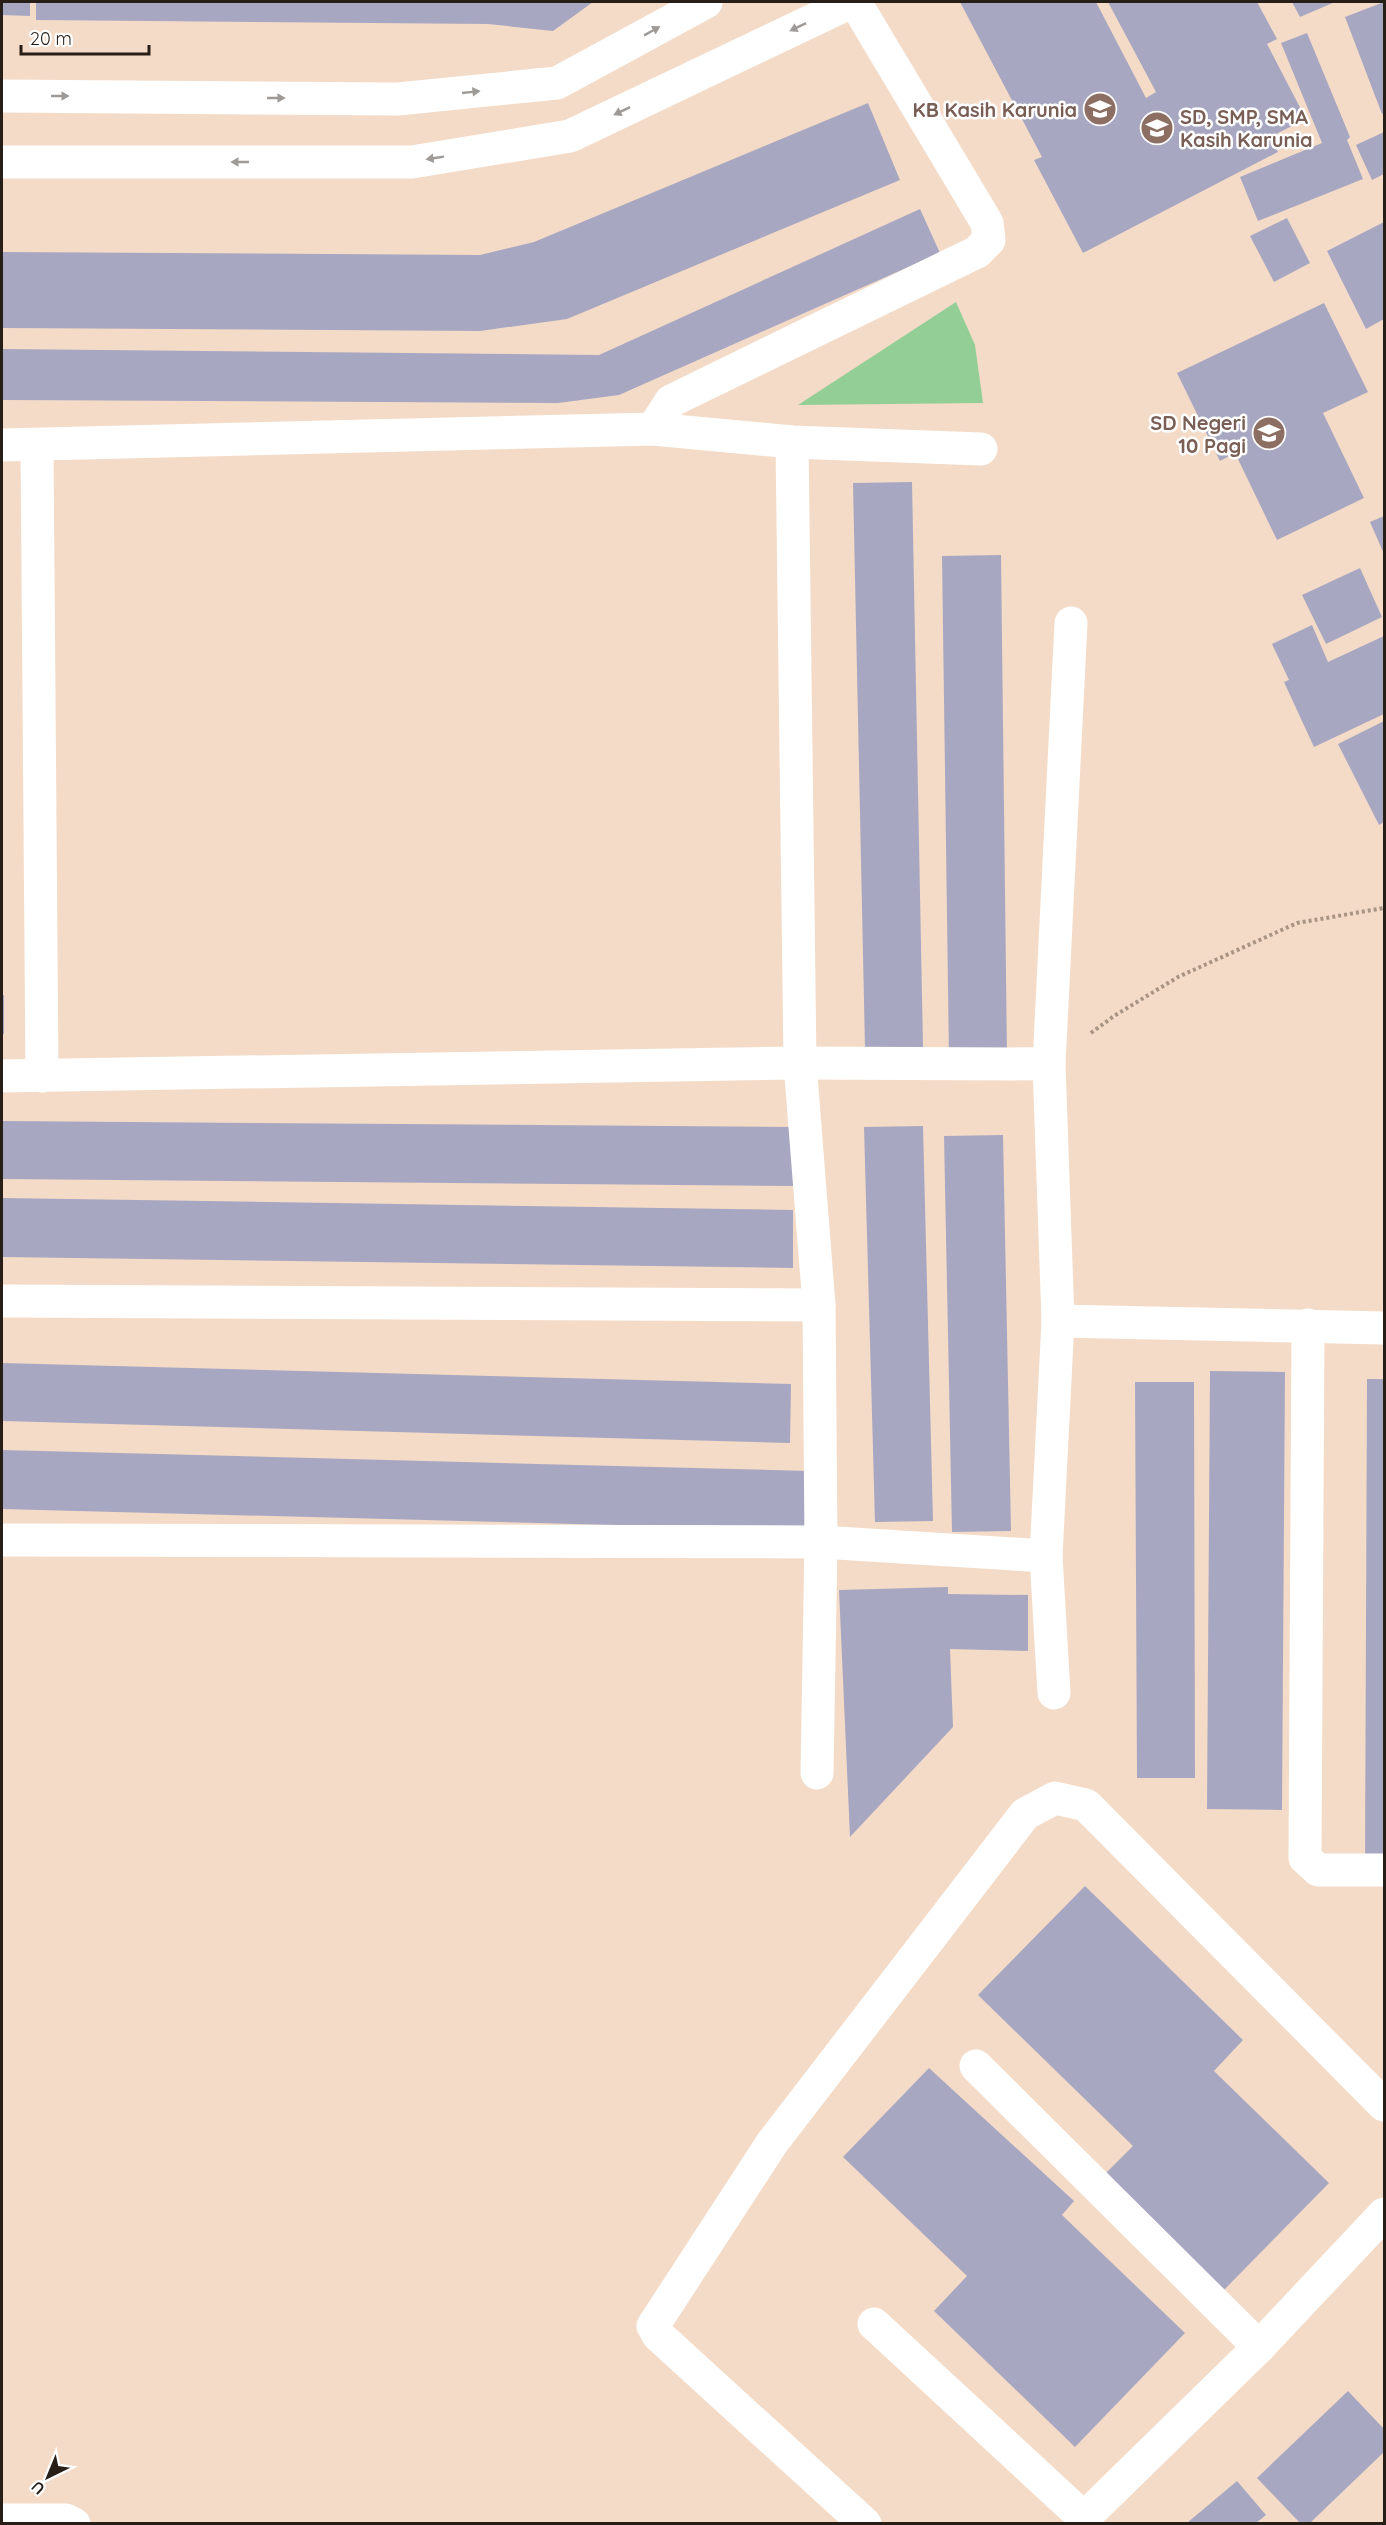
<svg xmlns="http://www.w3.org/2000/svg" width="1386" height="2525" viewBox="0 0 1386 2525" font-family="Quicksand,sans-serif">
<rect width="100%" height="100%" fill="#f4dbc7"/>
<polygon fill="#93ce97" points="956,302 975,345 983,403 798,405"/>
<g fill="#a8a7c2">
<polygon points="2,2 30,2 30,16 2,15"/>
<polygon points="36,2 593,2 553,31 488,24 36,20"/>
<polygon points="960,2 1096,2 1146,98 1156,92 1108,2 1257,2 1277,39 1267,44 1306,119 1270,137 1278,152 1083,253 1034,160 1042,157"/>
<polygon points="1292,2 1335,2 1300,17"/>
<polygon points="1384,2 1384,113 1382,114 1345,17"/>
<polygon points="1307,33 1350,137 1347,140 1363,179 1258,221 1240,177 1322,143 1281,43"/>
<polygon points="868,103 900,180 567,319 480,331 2,328 2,252 480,255 534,242"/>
<polygon points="1384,132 1384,174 1372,180 1356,145"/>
<polygon points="920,209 940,253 619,395 558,403 2,400 2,349 599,355"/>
<polygon points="1287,218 1310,263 1274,282 1250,236"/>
<polygon points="1384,222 1384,319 1366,329 1327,251"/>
<polygon points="1324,303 1368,392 1323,413 1364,498 1277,540 1235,453 1220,461 1177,373"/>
<polygon points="912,482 923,1048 865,1049 853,483"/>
<polygon points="1384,516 1384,554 1370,522"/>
<polygon points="1001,555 1007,1059 949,1059 942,556"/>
<polygon points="1360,568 1382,617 1326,644 1302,595"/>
<polygon points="1312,625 1328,662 1384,636 1384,714 1314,747 1284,682 1289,680 1272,644"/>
<polygon points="1384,721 1384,822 1379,825 1338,744"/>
<rect x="2" y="995" width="2" height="39"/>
<polygon points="2,1121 794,1127 793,1186 2,1179"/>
<polygon points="923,1126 933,1521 875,1522 864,1127"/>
<polygon points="1003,1135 1011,1531 952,1532 944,1136"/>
<polygon points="2,1198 793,1210 793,1268 2,1257"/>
<polygon points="2,1363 791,1384 790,1443 2,1421"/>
<polygon points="1210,1371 1285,1372 1282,1810 1207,1809"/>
<polygon points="1367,1379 1384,1379 1384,1864 1365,1864"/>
<polygon points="1135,1382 1194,1382 1195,1778 1137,1778"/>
<polygon points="2,1450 809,1471 807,1530 2,1509"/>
<polygon points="948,1587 948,1594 1028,1595 1028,1651 950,1649 953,1727 850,1837 839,1590"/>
<polygon points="1085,1886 1243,2040 1214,2071 1329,2183 1220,2294 1101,2178 1133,2146 978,1995"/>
<polygon points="929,2068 1074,2201 1062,2215 1185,2333 1075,2447 934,2311 967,2276 843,2157"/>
<polygon points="1348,2391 1384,2429 1384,2452 1310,2523 1300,2523 1257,2478"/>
<polygon points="1237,2481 1266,2515 1256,2523 1187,2523"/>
</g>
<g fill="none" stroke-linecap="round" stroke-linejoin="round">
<polyline stroke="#a79485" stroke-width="4" stroke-dasharray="3 3" stroke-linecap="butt" points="1091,1033 1114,1016 1178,977 1297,923 1384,908"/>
<g stroke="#fff" stroke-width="33">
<polyline points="2,96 398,99 557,83 706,2"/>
<polyline points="2,162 412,162 570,136 851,2"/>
<polyline points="653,429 671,401 977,252 989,240 987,223 855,2"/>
<polyline points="792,442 800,1063 819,1305 821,1542 817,1773"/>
<polyline points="2,445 653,429 792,442 981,449"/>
<polyline points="37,446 42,1076"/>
<polyline points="2,1076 800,1063 1049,1064"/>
<polyline points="2,1301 819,1305"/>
<polyline points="1058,1321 1384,1328"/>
<polyline points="1308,1325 1305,1858 1318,1870 1384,1870"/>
<polyline points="2,1540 821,1542 1046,1556"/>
<polyline points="1054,1693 1046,1556 1058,1321 1049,1064 1071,623"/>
<polyline points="976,2066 1259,2347"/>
<polyline points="874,2324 1084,2518 1259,2347 1384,2214"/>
<polyline points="2,2520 66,2520 74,2524"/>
<polyline points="865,2524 658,2335 653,2326 772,2143 1025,1814 1055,1798 1086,1805 1384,2105"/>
</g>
</g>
<defs><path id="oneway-solid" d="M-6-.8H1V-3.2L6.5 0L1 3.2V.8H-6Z" transform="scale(1.5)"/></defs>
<g fill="#9e9a97">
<use href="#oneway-solid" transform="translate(798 27) rotate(154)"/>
<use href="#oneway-solid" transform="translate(652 31) rotate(-29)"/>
<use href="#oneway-solid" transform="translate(471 92) rotate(-6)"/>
<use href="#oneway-solid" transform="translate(60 96)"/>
<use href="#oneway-solid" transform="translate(276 98)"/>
<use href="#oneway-solid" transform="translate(622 111) rotate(154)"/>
<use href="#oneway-solid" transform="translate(435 158) rotate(171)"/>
<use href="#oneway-solid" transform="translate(240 162) rotate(180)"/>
</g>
<defs>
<symbol id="school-disc" viewBox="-11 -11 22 22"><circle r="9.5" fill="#8d6e63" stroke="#fff"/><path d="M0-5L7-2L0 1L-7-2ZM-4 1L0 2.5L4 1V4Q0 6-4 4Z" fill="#fff"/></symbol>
</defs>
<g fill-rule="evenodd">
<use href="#school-disc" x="1081" y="90" width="38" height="38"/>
<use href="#school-disc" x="1138" y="109" width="38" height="38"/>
<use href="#school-disc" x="1250" y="414" width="38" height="38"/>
</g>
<g text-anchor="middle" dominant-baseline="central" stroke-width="5" stroke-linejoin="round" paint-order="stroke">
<g font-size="20" font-weight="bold" fill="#785e54" stroke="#fff" text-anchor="end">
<text x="1077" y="109">KB Kasih Karunia</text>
<text x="1180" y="116" text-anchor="start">SD, SMP, SMA<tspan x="1180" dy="23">Kasih Karunia</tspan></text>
<text x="1246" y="422">SD Negeri<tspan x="1246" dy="23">10 Pagi</tspan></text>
</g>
</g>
<rect width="1386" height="2525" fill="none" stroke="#271e17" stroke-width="6"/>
<g transform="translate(48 2477) rotate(223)" stroke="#ffffff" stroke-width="4.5" paint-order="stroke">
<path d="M0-4.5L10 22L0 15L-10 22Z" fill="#271e17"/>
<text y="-9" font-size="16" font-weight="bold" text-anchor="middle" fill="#271e17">U</text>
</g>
<path d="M21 45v9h128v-9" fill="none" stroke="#271e17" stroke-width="3"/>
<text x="30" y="45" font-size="18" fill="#271e17" stroke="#ffffff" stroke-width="4.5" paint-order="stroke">20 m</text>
</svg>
